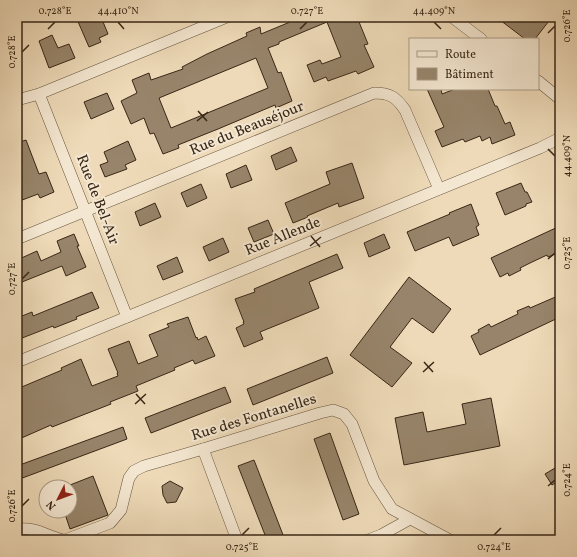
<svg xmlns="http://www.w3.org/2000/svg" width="577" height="557" viewBox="0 0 577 557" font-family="Vollkorn,serif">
<rect width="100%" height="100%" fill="#eedab8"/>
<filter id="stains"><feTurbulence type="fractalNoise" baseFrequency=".005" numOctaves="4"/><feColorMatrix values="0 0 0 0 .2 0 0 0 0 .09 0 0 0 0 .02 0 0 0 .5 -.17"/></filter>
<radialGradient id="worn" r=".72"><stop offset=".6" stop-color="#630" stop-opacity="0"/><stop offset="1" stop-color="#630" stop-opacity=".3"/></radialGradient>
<g fill="#97846a" stroke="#382716" fill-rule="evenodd">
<polygon points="76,17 101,17 108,34 99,38 101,42 89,47"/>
<path d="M 288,17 L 357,17 L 368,44 L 364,45 L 374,67 L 358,74 L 356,71 L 328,81 L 326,77 L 314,82 L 307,65 L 320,60 L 322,64 L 341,57 L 327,22 L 279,42 L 279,44 L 268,48 L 278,73 L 281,72 L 292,101 L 276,108 L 275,105 L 218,129 L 178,145 L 179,148 L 163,154 L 154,133 L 150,134 L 144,118 L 131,124 L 121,101 L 137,93 L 132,80 L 149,73 L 151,80 L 183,69 L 182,67 L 207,54 L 247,36 L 246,33 L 260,27 L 261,34 L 290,22 ZM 256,58 L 268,88 L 171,128 L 159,98 Z"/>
<polygon points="496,17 552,17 535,39 525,39"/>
<polygon points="52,35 58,48 69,44 75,58 49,68 39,41"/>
<polygon points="427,89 441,89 442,94 455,89 488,89 495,106 497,106 505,124 510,122 515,135 492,144 490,137 482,141 480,136 465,142 463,139 442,147 435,131 444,127"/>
<polygon points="107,93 114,109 91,119 84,102"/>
<polygon points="26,140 39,174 46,172 54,192 40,198 38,194 17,202 17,143"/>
<polygon points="128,141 136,160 125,165 127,169 105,177 100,165 108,162 104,152"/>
<polygon points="291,147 297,161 276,170 271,156"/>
<polygon points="352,163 364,198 339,207 338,203 307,216 308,217 293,223 285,203 330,184 326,172"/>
<polygon points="246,165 252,180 231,188 226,174"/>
<polygon points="521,183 525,192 527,192 532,202 526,204 526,206 505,215 496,193"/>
<polygon points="201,184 207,198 187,207 181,193"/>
<polygon points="155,203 161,217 140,226 135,212"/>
<polygon points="471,204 479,225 476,227 479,235 453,246 449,237 415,251 407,232 450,214 449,213"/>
<polygon points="268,220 274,234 254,242 248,228"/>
<polygon points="560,226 560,252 548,257 547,255 530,263 520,268 521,270 509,276 508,273 500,277 491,258"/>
<polygon points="74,234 79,246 77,246 86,267 66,276 62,266 17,284 17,260 37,251 41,261 61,252 57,241"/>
<polygon points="384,234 390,248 369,257 364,243"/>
<polygon points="223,238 229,252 209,261 203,247"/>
<polygon points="337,254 343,268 309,282 319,308 260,332 263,339 244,347 236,328 244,324 243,322 244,322 235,299 255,292 254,289"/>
<polygon points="177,257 183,272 163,280 157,266"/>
<polygon points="409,277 451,309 433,333 412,318 390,347 412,363 392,387 350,355"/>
<polygon points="92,292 99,308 76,317 77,319 54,328 53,326 17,340 17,318 32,312 33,316"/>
<polygon points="560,295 560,317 480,355 471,336 479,332 478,330 489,324 491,327 518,314 517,311 529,306 530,308"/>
<polygon points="188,317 196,338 197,337 198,340 206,336 215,356 195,364 193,360 174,368 175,370 136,386 138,391 110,402 111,404 52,427 51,425 17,440 17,412 22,410 17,397 17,389 62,370 61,368 81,359 92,386 118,376 117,373 118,373 108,349 129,341 138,364 158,356 149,335 169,327 167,324"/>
<polygon points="327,357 333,373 253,405 247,389"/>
<polygon points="225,387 231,402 151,433 145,418"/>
<polygon points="491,398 500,446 404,465 395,418 423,412 427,432 466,424 462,404"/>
<polygon points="123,427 127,439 17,480 17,466"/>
<polygon points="330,433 359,514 343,520 314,439"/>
<polygon points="254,460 285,540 267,540 238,466"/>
<polygon points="560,465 560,480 552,485 545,474"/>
<polygon points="93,476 108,515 70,529 64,511 70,511 70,485"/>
<polygon points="170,481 183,488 176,502 167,503 163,495 162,486"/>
</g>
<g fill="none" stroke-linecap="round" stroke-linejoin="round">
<defs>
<g id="street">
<polyline points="452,17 481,39"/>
<polyline points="538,81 560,99"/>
<polyline points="39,94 127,317"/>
<polyline points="17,100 39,94 227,17"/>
<path d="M 17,239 L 374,93 C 390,93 396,97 405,110 L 439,189"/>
<polyline points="17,362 540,148 560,138"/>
<polyline points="203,449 237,540"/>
<path d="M 17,529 C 37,527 46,536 64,540"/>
<polyline points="65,540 110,523 121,510 129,478 134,471 144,466 203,449 320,413 333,410 344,414 352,424 374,481 392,509 450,540"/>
<polyline points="368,540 381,535 410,519"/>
</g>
</defs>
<use href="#street" stroke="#66543e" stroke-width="12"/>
<use href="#street" stroke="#f4e7d1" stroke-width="11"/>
</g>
<path fill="none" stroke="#382716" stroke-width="1.5" d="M 118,22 L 124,29M 434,22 L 441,29M 48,29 L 55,22M 300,29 L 307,22M 548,33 L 555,26M 22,52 L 29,45M 198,111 L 207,121M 197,121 L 208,112M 548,149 L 555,156M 311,236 L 320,247M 310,246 L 321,237M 548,259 L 555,253M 22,279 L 29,272M 424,362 L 433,372M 423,372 L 434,362M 136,394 L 145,404M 135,404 L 146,394M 548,486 L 555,480M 22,506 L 29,499M 242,535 L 249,528M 494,535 L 501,528"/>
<g text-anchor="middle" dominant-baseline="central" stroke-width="4" stroke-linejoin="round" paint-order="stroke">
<g font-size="15" fill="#382716" stroke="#f4e7d1">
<text transform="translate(247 129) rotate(-22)">Rue du Beauséjour</text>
<text transform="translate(97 200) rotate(69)">Rue de Bel-Air</text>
<text transform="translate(283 237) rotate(-22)">Rue Allende</text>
<text transform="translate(254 418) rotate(-17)">Rue des Fontanelles</text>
</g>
</g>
<rect width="577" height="557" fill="none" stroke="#eedab8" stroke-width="44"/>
<rect x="409" y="38" width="130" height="52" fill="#f4e7d1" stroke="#a99a86"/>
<rect x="417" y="51" width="20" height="6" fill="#f4e7d1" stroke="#a99a86"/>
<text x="445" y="58" font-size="12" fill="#382716">Route</text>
<rect x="417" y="68" width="20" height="12" fill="#97846a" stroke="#a99a86"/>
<text x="445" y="78" font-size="12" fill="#382716">Bâtiment</text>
<g transform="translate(58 499) rotate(228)"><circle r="19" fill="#f4e7d1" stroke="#a99a86"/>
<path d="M0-3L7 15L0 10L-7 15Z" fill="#8f2418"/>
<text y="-6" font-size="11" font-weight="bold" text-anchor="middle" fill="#382716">N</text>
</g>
<rect x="22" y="22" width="533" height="513" fill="none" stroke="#382716" stroke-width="1.5"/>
<g font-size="10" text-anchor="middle" fill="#382716">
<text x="55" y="14">0.728°E</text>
<text x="118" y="14">44.410°N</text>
<text x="307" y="14">0.727°E</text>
<text x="434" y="14">44.409°N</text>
<text transform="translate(566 26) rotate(-90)" y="4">0.726°E</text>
<text transform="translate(11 52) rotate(-90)" y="4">0.728°E</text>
<text transform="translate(566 156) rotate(-90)" y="4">44.409°N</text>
<text transform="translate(566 253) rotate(-90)" y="4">0.725°E</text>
<text transform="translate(11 279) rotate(-90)" y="4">0.727°E</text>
<text transform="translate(566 480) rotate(-90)" y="4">0.724°E</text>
<text transform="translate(11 506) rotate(-90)" y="4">0.726°E</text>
<text x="242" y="550">0.725°E</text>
<text x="494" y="550">0.724°E</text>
</g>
<rect width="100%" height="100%" filter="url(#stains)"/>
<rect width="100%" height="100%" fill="url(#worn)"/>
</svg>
